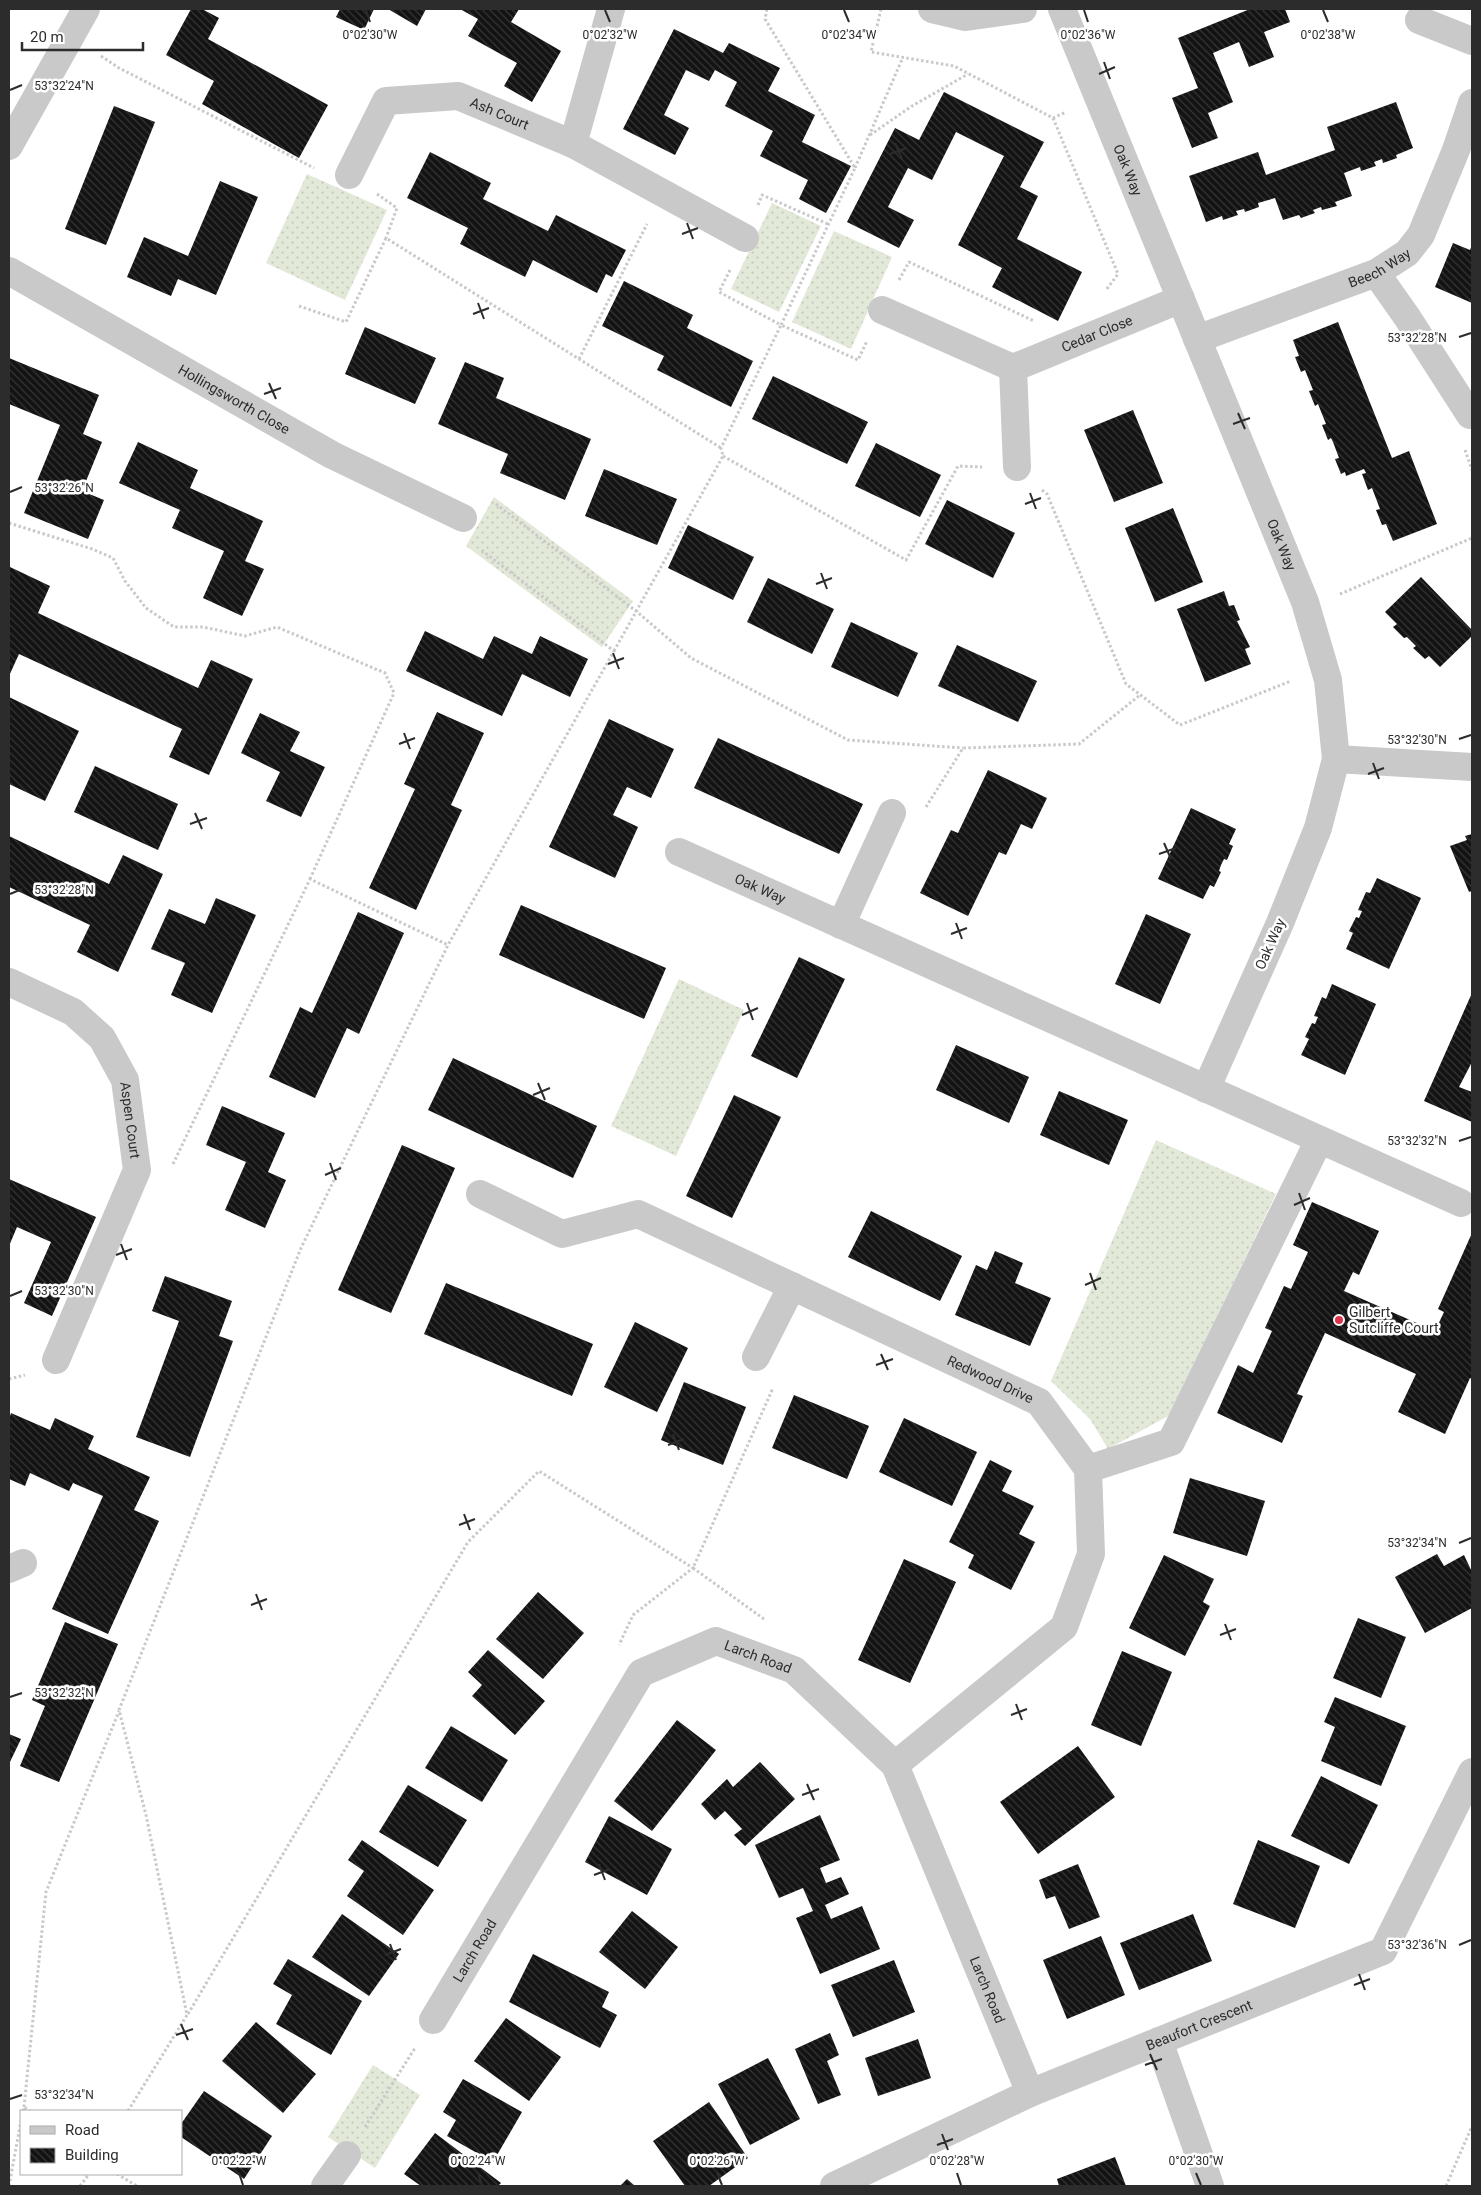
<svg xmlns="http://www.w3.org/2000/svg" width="1481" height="2195" viewBox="0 0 1481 2195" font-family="Roboto,sans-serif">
<defs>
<pattern id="grass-dots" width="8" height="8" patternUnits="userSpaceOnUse" patternTransform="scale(1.25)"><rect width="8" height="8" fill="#e3e9d9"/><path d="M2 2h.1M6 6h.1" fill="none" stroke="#c3c8ba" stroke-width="1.8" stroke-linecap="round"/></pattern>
<pattern id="building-back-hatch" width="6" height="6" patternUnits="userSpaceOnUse" patternTransform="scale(1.25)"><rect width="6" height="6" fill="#131313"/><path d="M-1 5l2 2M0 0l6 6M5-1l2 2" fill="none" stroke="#363636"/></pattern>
</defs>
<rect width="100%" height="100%" fill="#fff"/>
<g fill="url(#grass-dots)">
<polygon points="307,174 387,210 345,300 266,263"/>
<polygon points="772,203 821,226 779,312 731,289"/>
<polygon points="834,231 892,257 851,349 792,322"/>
<polygon points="494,497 633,601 602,647 466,546"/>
<polygon points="679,979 744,1010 676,1156 611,1126"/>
<polygon points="1156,1140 1276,1194 1170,1415 1108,1449 1090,1419 1051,1381"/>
<polygon points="373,2065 420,2095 375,2168 328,2137"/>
</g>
<g fill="url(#building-back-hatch)">
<polygon points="191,9 202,9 219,18 208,39 328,105 299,158 202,104 214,81 166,55"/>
<polygon points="340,9 374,9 364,30 336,17"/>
<polygon points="388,9 426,9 417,26"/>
<polygon points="460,9 519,9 511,22 561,51 532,102 504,86 517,63 468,36 478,19"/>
<polygon points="1250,9 1285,9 1290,22 1264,32 1274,57 1249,67 1239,42 1213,53 1233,102 1208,113 1218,138 1192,148 1172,98 1198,88 1178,38"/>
<polygon points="674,29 723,53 729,43 780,68 768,91 815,115 802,142 851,166 826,213 799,199 808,180 760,156 773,131 725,106 737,82 715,70 709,81 686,70 664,115 689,128 675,155 623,129"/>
<polygon points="944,92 1044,142 1020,187 1038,196 1017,239 1082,272 1058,321 992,287 1002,268 958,245 1004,156 956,132 932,180 908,168 888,207 914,220 899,248 847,222 895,128 919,140"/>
<polygon points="1396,102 1413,148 1396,155 1397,158 1383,163 1382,159 1374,162 1376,166 1361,171 1360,167 1344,173 1352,196 1335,202 1337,206 1322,210 1321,207 1313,210 1315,213 1301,218 1299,215 1283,220 1275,198 1258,203 1259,207 1245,212 1244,209 1236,211 1238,215 1223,220 1222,216 1206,222 1189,176 1258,152 1266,175 1335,150 1327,127"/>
<polygon points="114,106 155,122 106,245 65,229"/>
<polygon points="430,152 491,183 483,199 548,231 556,215 626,250 612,277 606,274 597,293 533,260 525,277 460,244 468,228 407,198"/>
<polygon points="220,181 258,197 216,295 178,279 171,296 127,277 144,237 188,256"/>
<polygon points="1453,243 1470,250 1472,245 1472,303 1435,287"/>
<polygon points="624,281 693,315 687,328 753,361 731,407 657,370 664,356 602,326"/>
<polygon points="1338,322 1392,458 1409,451 1437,524 1393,541 1386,524 1382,525 1376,510 1380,509 1372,488 1368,490 1362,474 1366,473 1364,469 1346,476 1345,472 1341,474 1335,459 1339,458 1333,442 1331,438 1328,440 1322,425 1326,424 1318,404 1315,406 1309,391 1313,390 1305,370 1301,372 1295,357 1299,356 1293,340"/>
<polygon points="365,327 436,358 415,404 345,374"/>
<polygon points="9,358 99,395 83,434 102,442 82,491 104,500 88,539 24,513 60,425 9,404"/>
<polygon points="465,362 504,378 496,398 591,439 565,500 500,473 508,454 438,424"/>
<polygon points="773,376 868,422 847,464 752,419"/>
<polygon points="1133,410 1163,483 1114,502 1084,430"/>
<polygon points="138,442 198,470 190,488 263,521 245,561 264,569 242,616 203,598 224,551 172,528 180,510 119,483"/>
<polygon points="876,443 941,475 920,517 855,486"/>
<polygon points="604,469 677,499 657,545 585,516"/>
<polygon points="947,500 1015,533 993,578 925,544"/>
<polygon points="1173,508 1203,582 1155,602 1125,528"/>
<polygon points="688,525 754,557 733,600 668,568"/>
<polygon points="10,567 50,586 38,613 198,688 211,660 253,679 209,775 169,757 182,729 19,654 9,676"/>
<polygon points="1421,577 1472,630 1472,636 1440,667 1429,656 1425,659 1413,648 1416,646 1407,637 1404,638 1393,627 1397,624 1385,612"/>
<polygon points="768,578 834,609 812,654 747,622"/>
<polygon points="1224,591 1229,606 1234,605 1240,620 1237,621 1250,647 1245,649 1251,664 1205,682 1177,609"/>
<polygon points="851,622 918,653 898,697 831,667"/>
<polygon points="425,631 483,659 494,636 532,654 540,636 588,659 570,697 522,674 502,716 406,671"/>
<polygon points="957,645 1037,681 1018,722 938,686"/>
<polygon points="9,697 79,731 45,801 9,784"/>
<polygon points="437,712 484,733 451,805 462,810 416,910 369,888 415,789 404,784"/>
<polygon points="260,713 300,732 290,751 325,767 301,817 266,801 280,772 241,753"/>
<polygon points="609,719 674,749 651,798 627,787 613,815 638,827 615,878 549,847"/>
<polygon points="718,738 863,804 839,854 694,788"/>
<polygon points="95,766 178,804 158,850 74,812"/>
<polygon points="988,770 1047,798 1032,829 1021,824 1006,855 999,852 968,916 920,893 951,830 958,833"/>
<polygon points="1191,808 1236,829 1229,844 1233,846 1227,860 1224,859 1221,865 1219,871 1221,872 1214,887 1210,885 1203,899 1158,879"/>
<polygon points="1472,834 1472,891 1469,892 1450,846 1467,840 1465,836"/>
<polygon points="9,836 109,884 123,855 163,874 118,972 77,952 90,925 9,887"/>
<polygon points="1377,878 1421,898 1389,969 1346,949 1353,933 1349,931 1356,917 1359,918 1362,911 1358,910 1366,892 1370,893"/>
<polygon points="216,898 256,915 212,1013 171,995 185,963 151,949 169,909 205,924"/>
<polygon points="521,905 666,968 644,1019 499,955"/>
<polygon points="358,912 404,933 359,1034 347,1028 315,1098 269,1077 300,1007 312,1013"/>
<polygon points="1146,914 1191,934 1160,1004 1115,984"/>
<polygon points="799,957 845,979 797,1078 751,1056"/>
<polygon points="1332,984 1376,1004 1345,1075 1301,1055 1309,1039 1305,1037 1312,1023 1315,1024 1318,1017 1314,1016 1322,997 1326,999"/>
<polygon points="1472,993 1472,1062 1459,1087 1472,1092 1472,1122 1424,1101"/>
<polygon points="956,1045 1029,1077 1009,1123 936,1090"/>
<polygon points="453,1058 597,1126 573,1178 428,1110"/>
<polygon points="1059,1091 1128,1120 1109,1165 1040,1135"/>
<polygon points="734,1095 781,1117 732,1218 686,1196"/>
<polygon points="222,1106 285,1133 268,1172 286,1180 265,1228 225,1210 246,1162 206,1145"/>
<polygon points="402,1145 455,1168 391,1313 338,1290"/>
<polygon points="9,1179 96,1217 52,1316 24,1303 51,1242 17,1227 9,1246"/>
<polygon points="1312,1202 1379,1231 1359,1275 1353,1272 1344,1291 1435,1331 1444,1312 1438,1309 1472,1233 1472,1379 1470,1378 1445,1434 1398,1412 1416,1374 1325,1333 1297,1394 1303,1396 1282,1443 1217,1413 1238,1365 1253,1373 1272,1331 1265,1328 1284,1286 1291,1289 1308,1252 1293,1245"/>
<polygon points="871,1211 962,1256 940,1301 848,1257"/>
<polygon points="995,1251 1023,1263 1015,1283 1051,1298 1030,1346 955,1315 976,1265 987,1270"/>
<polygon points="165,1276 232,1301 219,1336 233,1341 190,1457 136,1437 179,1321 152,1311"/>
<polygon points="446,1283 593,1344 572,1396 424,1334"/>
<polygon points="635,1322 688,1348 657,1412 604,1387"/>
<polygon points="684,1382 746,1407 723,1465 661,1440"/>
<polygon points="794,1395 869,1426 847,1479 772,1448"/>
<polygon points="11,1413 50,1430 55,1418 94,1436 88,1449 150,1477 134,1510 159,1521 108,1634 52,1609 103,1496 73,1483 69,1491 30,1473 25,1486 9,1479 9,1419"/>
<polygon points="904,1418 977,1452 952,1506 879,1472"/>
<polygon points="990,1460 1012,1471 1002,1491 1034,1506 1019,1534 1035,1542 1011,1590 968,1568 974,1555 949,1542"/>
<polygon points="1190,1478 1265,1501 1247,1556 1173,1533"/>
<polygon points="1437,1554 1444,1566 1464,1555 1472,1572 1472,1608 1425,1633 1395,1577"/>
<polygon points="1164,1555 1214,1579 1203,1602 1210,1606 1185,1656 1129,1628"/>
<polygon points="904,1559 956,1582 910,1683 858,1660"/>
<polygon points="538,1592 584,1633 543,1679 496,1639"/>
<polygon points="1358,1618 1406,1637 1381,1698 1333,1678"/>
<polygon points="65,1622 118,1644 59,1782 20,1766 45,1706 32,1700"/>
<polygon points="488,1650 545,1701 515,1735 472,1696 482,1685 468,1672"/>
<polygon points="1122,1651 1172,1672 1141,1746 1091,1725"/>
<polygon points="1335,1697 1406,1726 1381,1786 1321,1761 1335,1727 1324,1722"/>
<polygon points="677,1720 716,1750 652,1831 614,1801"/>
<polygon points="451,1726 508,1760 482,1802 425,1768"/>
<polygon points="9,1734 21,1739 9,1764"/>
<polygon points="1078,1746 1115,1797 1038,1854 1000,1802"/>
<polygon points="760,1762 795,1799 745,1846 734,1835 742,1829 725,1811 715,1820 701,1804 727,1779 733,1787"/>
<polygon points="1321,1776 1378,1805 1349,1864 1291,1836"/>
<polygon points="408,1785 467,1820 438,1867 379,1832"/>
<polygon points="820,1815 840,1860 820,1868 826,1883 841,1877 849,1894 825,1905 831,1919 862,1906 880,1949 820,1974 796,1918 813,1911 803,1888 779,1898 755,1845"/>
<polygon points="609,1816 672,1849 647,1895 585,1862"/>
<polygon points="362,1840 434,1890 403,1935 347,1896 364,1871 348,1860"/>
<polygon points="1258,1840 1320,1866 1295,1928 1233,1904"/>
<polygon points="1078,1864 1100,1917 1069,1929 1055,1896 1046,1899 1039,1880"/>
<polygon points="632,1911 678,1947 645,1989 599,1952"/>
<polygon points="342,1914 399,1954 369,1996 312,1957"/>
<polygon points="1193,1914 1212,1961 1139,1990 1120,1943"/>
<polygon points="1101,1936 1125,1995 1067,2019 1043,1960"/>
<polygon points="533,1954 609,1992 602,2007 617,2015 600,2048 509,2002"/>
<polygon points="288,1959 362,2001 331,2055 276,2024 292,1995 273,1984"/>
<polygon points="894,1960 915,2012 853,2037 831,1985"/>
<polygon points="506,2018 561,2057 529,2101 474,2061"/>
<polygon points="256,2022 316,2074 283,2113 222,2061"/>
<polygon points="830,2033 839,2055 827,2061 841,2095 818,2104 795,2049"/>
<polygon points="918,2039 931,2078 878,2096 865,2058"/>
<polygon points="768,2058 800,2119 750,2145 718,2084"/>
<polygon points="463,2079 522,2112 493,2162 447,2136 456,2120 443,2112"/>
<polygon points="204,2091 272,2136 244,2179 181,2137 181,2124"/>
<polygon points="709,2102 748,2158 709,2186 685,2186 653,2141"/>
<polygon points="435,2133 501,2183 498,2186 421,2186 404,2174"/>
<polygon points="1115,2157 1126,2186 1059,2186 1057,2179"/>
<polygon points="627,2179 635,2186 620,2186"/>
</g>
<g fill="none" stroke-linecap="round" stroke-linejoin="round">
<g stroke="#c9c9c9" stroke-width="3" stroke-dasharray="2.5 2.5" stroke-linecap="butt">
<polyline points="881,9 871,52 954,66 1053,118 1066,112"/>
<polyline points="101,56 119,68 314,168"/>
<polyline points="1053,118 1118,274 1106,290"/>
<polyline points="870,135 912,106 968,74"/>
<polyline points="855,168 903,57"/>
<polyline points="377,194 397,208 386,238"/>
<polyline points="758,205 762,195 828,224"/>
<polyline points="730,270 719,292 781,325 855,168 765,19 767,9"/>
<polyline points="899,280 909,262 1034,321"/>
<polyline points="299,306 346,322 386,238 721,448"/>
<polyline points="579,359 647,224"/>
<polyline points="1465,450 1472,470"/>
<polyline points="723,456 906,560 958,466 982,467"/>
<polyline points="1042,490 1047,494 1126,684 1180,725 1291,681"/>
<polyline points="496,504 636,611 691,658 848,740 963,748"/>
<polyline points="9,523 92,549 113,558 125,581 146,608 174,627 203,627 245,636 277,627 385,673 394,693 310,879"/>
<polyline points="1340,594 1472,538"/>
<polyline points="614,651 723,456 721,448 781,325 858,360 867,341"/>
<polyline points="926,807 963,748 1079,744 1140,695"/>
<polyline points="173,1164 310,879 448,945"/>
<polyline points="9,1379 25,1375"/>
<polyline points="764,1619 693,1568 773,1388"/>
<polyline points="188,2014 468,1542 539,1471 693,1568 633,1615 619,1645"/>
<polyline points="24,2107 46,1892 119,1711"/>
<polyline points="23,2111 24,2107 30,2111"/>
<polyline points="128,2111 187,2015 146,1815 119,1710 301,1248 448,945 614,651 480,549"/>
<polyline points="365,2127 415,2048"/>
<polyline points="117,2174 137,2186"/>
<polyline points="9,2186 21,2121"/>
<polyline points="80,2186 89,2174"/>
<polyline points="1446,2186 1472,2126"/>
</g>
<g stroke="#c9c9c9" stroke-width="28">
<polyline points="932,9 966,17 1023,9"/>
<path id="s1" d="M 1062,9 L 1305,602 L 1328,680 L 1336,759 L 1318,828 L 1280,923 L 1206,1089"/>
<polyline points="1419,20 1472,41"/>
<polyline points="573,144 611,9"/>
<polyline points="9,146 86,9"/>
<path id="s2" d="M 349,175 L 386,101 L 458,96 L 573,144 L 745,238"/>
<path id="s3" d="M 9,271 L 332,455 L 463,518"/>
<polyline points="1376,273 1407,317 1470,415"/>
<path id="s4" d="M 882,310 L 1013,368 L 1181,299"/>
<path id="s5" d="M 1197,339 L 1376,273 L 1407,253 L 1421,235 L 1456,150 L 1472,103"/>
<polyline points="1013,368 1017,467"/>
<polyline points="1336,759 1472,767"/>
<path id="s6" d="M 679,852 L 1461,1203"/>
<polyline points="841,925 892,813"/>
<path id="s7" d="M 9,982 L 73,1012 L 102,1038 L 125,1080 L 137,1170 L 56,1360"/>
<path id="s8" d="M 480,1194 L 562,1234 L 638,1214 L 1039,1402 L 1088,1469 L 1091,1554 L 1064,1627 L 895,1765"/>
<polyline points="756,1357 792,1286"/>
<polyline points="1088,1469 1171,1442 1319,1140"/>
<polyline points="9,1569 23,1563"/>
<path id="s9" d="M 433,2020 L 641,1673 L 716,1641 L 794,1670 L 895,1765 L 1030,2093"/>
<polyline points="1159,2041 1210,2186"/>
<polyline points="325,2186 347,2155"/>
<path id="s10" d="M 834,2186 L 1030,2093 L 1383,1951 L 1472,1772"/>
</g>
</g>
<path fill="none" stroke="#2c2c2c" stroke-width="2" d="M 366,10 L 370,22M 605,10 L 610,22M 844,10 L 849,22M 1084,10 L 1088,22M 1323,10 L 1328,22M 1104,62 L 1110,79M 1099,74 L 1115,67M 10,90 L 22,85M 895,143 L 902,159M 890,154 L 907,148M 687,223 L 693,239M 682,234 L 698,228M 478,303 L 484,319M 473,314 L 489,308M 1459,337 L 1471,333M 269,383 L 276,399M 264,394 L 281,388M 1238,413 L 1245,429M 1233,424 L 1250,418M 10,492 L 22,487M 1030,493 L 1036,509M 1025,504 L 1041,498M 821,573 L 827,589M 816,584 L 832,578M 613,653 L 619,669M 608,664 L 624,658M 404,733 L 410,749M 1459,739 L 1471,735M 399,744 L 415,738M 1373,763 L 1379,779M 1368,774 L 1384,768M 195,813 L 202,829M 190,824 L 207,818M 1164,843 L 1171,859M 1159,854 L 1176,848M 10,894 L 22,889M 956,923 L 962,939M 951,934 L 967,928M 747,1003 L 753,1020M 742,1015 L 758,1008M 538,1083 L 545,1100M 533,1095 L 550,1088M 1459,1141 L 1471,1137M 330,1163 L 336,1180M 325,1175 L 341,1168M 1299,1193 L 1305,1210M 1294,1205 L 1310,1198M 121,1244 L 127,1260M 116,1255 L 132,1249M 1090,1273 L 1096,1290M 1085,1285 L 1101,1278M 10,1296 L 22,1291M 881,1354 L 888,1370M 876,1365 L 893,1359M 673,1434 L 679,1450M 668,1445 L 684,1439M 464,1514 L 470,1530M 459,1525 L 475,1519M 1459,1543 L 1471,1538M 256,1594 L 262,1610M 251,1605 L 267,1599M 1225,1624 L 1231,1640M 1220,1635 L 1236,1629M 10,1697 L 22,1693M 1016,1704 L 1022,1720M 1011,1715 L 1027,1709M 807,1784 L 814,1800M 802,1795 L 819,1789M 599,1864 L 605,1880M 594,1875 L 610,1869M 390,1944 L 396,1960M 1459,1945 L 1471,1940M 385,1955 L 401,1949M 1359,1974 L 1365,1990M 1354,1985 L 1370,1979M 181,2024 L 188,2040M 176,2035 L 193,2029M 1150,2054 L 1157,2070M 1145,2065 L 1162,2059M 10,2099 L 22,2095M 942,2134 L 948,2150M 937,2145 L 953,2139M 239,2173 L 243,2185M 478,2173 L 482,2185M 717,2173 L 722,2185M 957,2173 L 961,2185M 1196,2173 L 1201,2185"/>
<circle fill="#de324d" stroke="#fff" stroke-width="2" cx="1339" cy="1320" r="5"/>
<g text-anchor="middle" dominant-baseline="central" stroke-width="5" stroke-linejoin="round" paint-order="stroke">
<g font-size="14" fill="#2c2c2c" stroke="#fff">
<text stroke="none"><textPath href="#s2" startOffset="200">Ash Court</textPath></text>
<text stroke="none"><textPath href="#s1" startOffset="174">Oak Way</textPath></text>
<text stroke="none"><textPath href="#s5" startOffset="196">Beech Way</textPath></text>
<text stroke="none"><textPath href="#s4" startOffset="234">Cedar Close</textPath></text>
<text stroke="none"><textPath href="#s3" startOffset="259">Hollingsworth Close</textPath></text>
<text stroke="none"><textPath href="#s1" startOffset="579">Oak Way</textPath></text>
<text stroke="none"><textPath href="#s6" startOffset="89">Oak Way</textPath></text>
<text transform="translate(1270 944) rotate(-66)">Oak Way</text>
<text stroke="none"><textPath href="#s7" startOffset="198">Aspen Court</textPath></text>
<text stroke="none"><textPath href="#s8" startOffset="559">Redwood Drive</textPath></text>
<text stroke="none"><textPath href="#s9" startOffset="531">Larch Road</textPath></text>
<text stroke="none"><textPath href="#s9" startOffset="81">Larch Road</textPath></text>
<text stroke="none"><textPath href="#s9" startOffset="951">Larch Road</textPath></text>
<text stroke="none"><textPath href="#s10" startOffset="399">Beaufort Crescent</textPath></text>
</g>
<g font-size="14" fill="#2c2c2c" stroke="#fff" text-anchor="start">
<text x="1349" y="1312">Gilbert<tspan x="1349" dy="16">Sutcliffe Court</tspan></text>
</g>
</g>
<g font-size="12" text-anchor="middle" fill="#2c2c2c" stroke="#fff" stroke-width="5" stroke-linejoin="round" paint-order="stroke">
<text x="370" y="39">0°02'30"W</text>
<text x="610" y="39">0°02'32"W</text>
<text x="849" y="39">0°02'34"W</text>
<text x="1088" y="39">0°02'36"W</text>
<text x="1328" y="39">0°02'38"W</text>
<text x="64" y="90">53°32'24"N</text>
<text x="1417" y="342">53°32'28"N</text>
<text x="64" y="492">53°32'26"N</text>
<text x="1417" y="744">53°32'30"N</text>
<text x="64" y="894">53°32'28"N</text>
<text x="1417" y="1145">53°32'32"N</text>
<text x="64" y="1295">53°32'30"N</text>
<text x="1417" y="1547">53°32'34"N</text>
<text x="64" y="1697">53°32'32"N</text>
<text x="1417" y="1949">53°32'36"N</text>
<text x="64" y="2099">53°32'34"N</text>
<text x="239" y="2165">0°02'22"W</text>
<text x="478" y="2165">0°02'24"W</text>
<text x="717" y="2165">0°02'26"W</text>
<text x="957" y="2165">0°02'28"W</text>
<text x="1196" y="2165">0°02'30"W</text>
</g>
<rect width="1481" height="2195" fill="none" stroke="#2c2c2c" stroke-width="20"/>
<rect x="20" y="2110" width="162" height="65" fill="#ffffff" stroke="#ababab"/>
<rect x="30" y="2126" width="25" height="8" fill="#c9c9c9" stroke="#ababab"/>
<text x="65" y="2135" font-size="15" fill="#2c2c2c">Road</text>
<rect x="30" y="2148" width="25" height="15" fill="url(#building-back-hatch)" stroke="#ababab"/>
<text x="65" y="2160" font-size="15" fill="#2c2c2c">Building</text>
<path d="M22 42v8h121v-8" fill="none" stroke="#2c2c2c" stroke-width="2.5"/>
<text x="30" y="42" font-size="15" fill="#2c2c2c" stroke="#ffffff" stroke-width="4" paint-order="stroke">20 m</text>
</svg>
